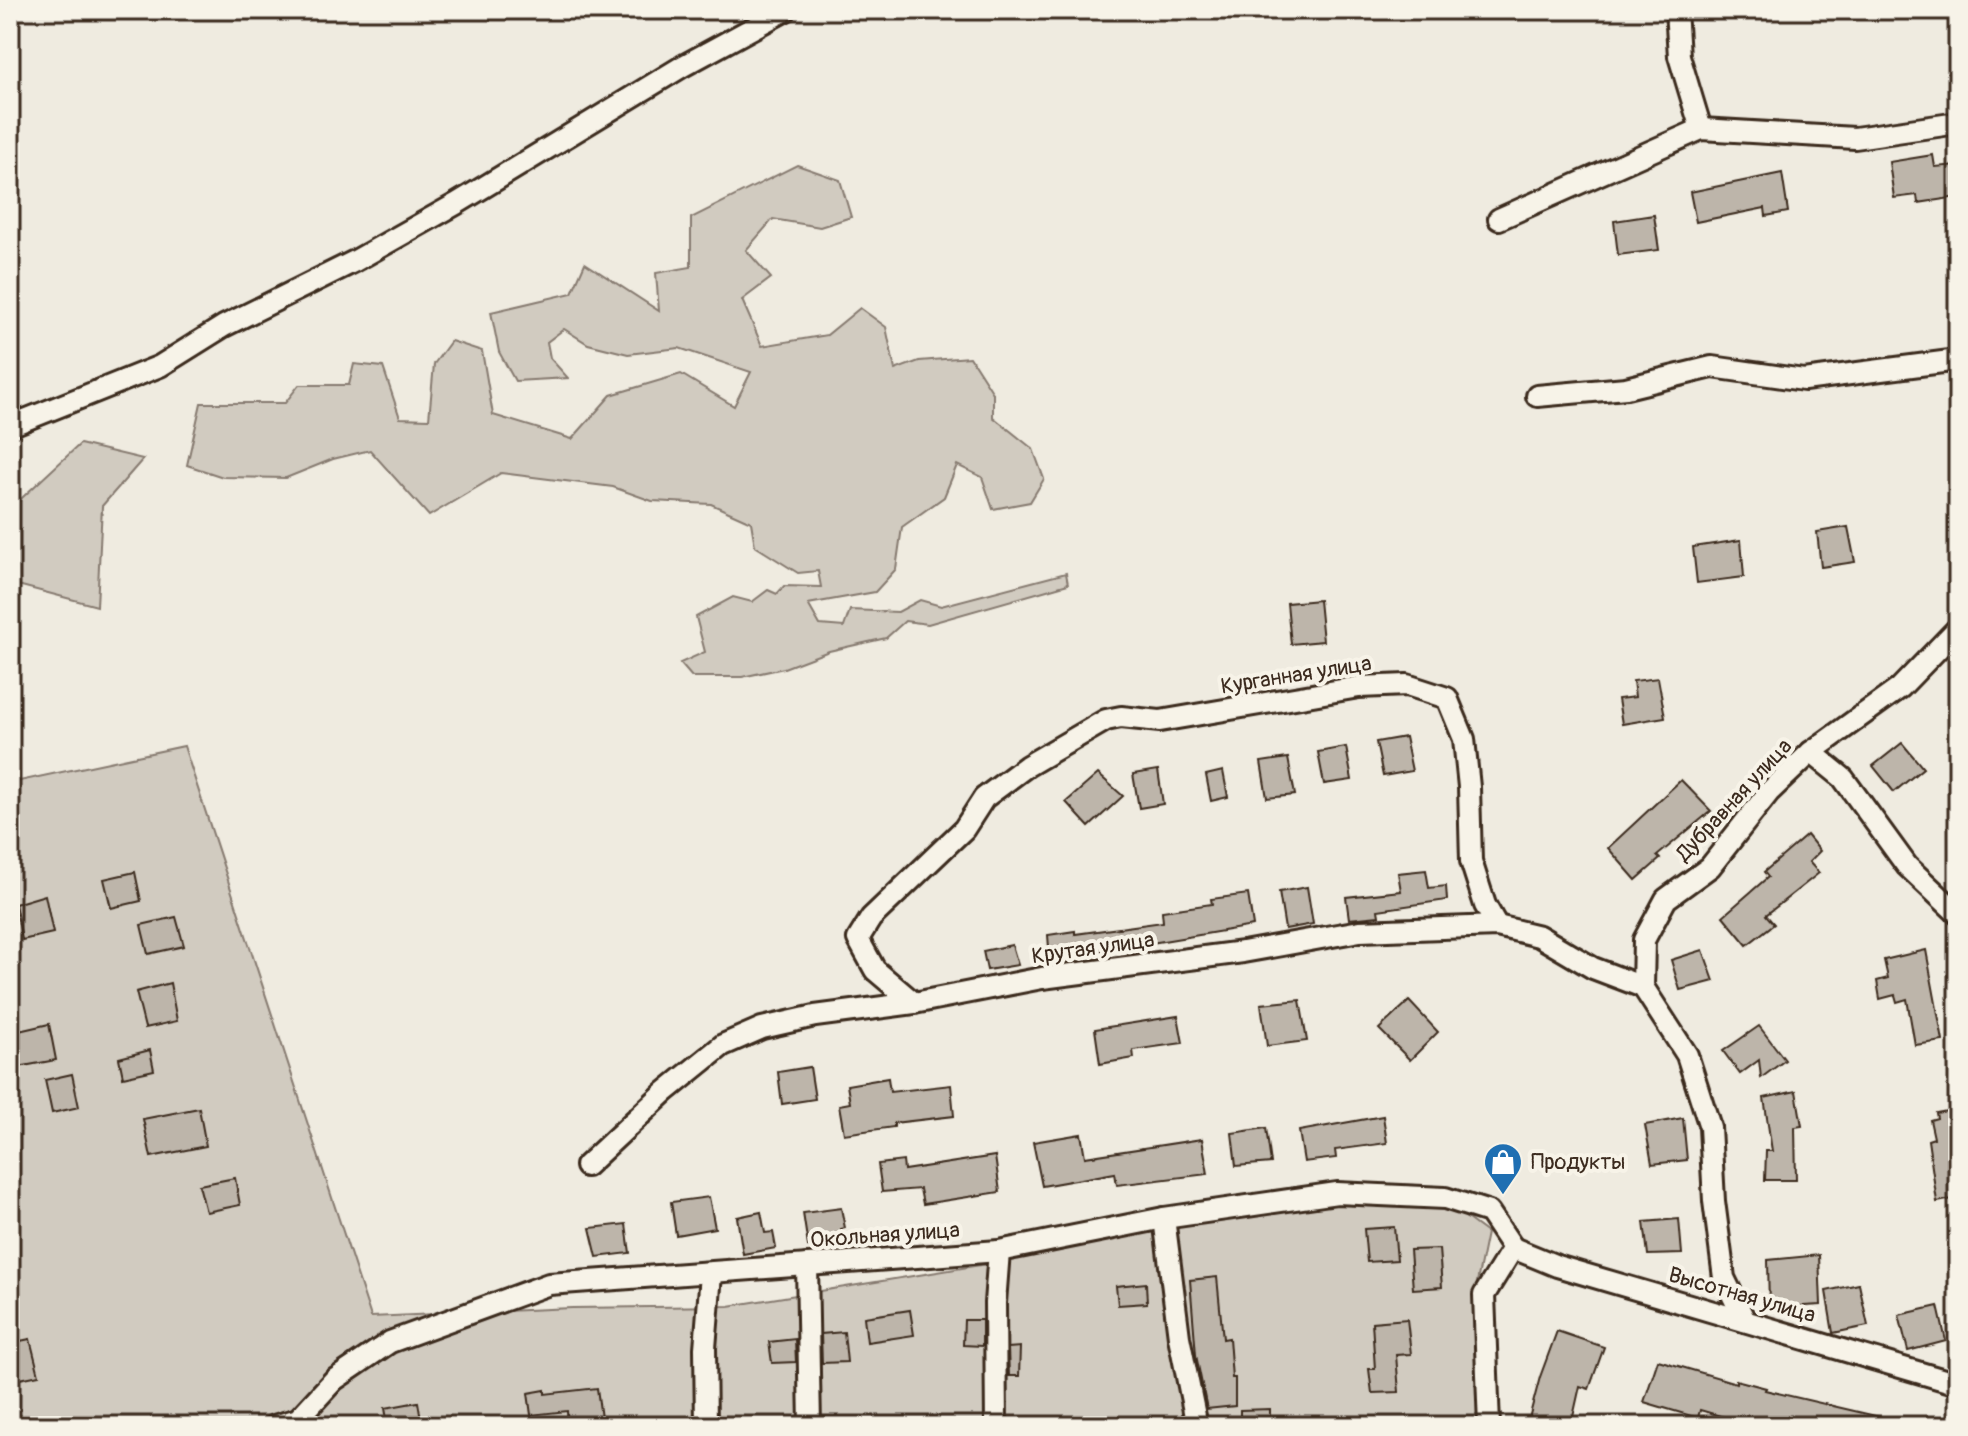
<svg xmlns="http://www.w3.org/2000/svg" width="1968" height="1436" viewBox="0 0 1968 1436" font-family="Pangolin,sans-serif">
<rect width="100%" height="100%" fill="#efebe0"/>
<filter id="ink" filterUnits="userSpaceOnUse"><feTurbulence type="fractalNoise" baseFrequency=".0125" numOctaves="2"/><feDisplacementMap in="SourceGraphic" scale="16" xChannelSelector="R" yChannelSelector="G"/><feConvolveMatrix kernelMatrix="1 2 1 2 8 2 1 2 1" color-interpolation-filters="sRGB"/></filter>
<g filter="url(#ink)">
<g fill="#d1cbc0" stroke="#867a6f" stroke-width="2">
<polygon points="797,165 840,180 851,217 820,227 773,219 746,250 771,278 742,300 762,346 827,335 860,308 886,327 895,370 919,361 970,357 993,393 993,417 1033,449 1044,479 1030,502 993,509 982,477 957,465 944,497 902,527 896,569 875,592 808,604 820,625 844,627 850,610 898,612 920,600 941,606 1066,573 1068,584 928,624 905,621 886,638 829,651 784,668 742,677 692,677 680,663 705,652 696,617 733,597 752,602 768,590 777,594 784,586 821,587 818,571 798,573 755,546 751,522 711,504 652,501 613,487 501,473 429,516 370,450 333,459 286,478 223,477 187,465 201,403 285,403 299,385 349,385 354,364 383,367 400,418 429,419 434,364 451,341 482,351 493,415 572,439 611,395 681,374 734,406 751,372 679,348 628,354 588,344 564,329 547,342 550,358 568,378 515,381 499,352 491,312 572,293 585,263 659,311 656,273 691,267 691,218"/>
<polygon points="80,444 143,459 102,506 97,606 10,583 10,509"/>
<polygon points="184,746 371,1317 572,1308 729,1306 1011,1260 1287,1205 1449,1205 1487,1233 1476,1287 1479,1426 10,1426 10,783"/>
</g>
<g fill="#bdb5aa" stroke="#3b2a1e" stroke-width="2">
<polygon points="1933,155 1935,167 1958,165 1958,197 1918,203 1917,195 1894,198 1889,162"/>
<polygon points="1782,173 1788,212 1766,216 1765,208 1696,222 1690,192"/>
<polygon points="1654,215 1659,250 1618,255 1614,221"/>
<polygon points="1848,527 1855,562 1821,567 1817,532"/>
<polygon points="1741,540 1744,577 1697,583 1693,547"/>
<polygon points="1319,600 1323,641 1291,644 1287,603"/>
<polygon points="1658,678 1665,717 1622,724 1618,699 1635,697 1633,681"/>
<polygon points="1405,737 1412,771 1383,776 1376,742"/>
<polygon points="1902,743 1923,768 1894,792 1873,766"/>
<polygon points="1346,747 1352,780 1324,784 1318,752"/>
<polygon points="1288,758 1295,795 1267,798 1261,762"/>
<polygon points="1158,770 1163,804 1139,808 1133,774"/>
<polygon points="1223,771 1228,797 1211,801 1206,775"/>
<polygon points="1098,774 1123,796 1089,827 1066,802"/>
<polygon points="1681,780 1711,811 1657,856 1660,859 1636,880 1608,848"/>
<polygon points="1807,835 1820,851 1809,862 1819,873 1766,915 1774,924 1747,945 1723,916 1768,877 1764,872"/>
<polygon points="1426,870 1429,888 1446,886 1447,900 1378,910 1379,916 1349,919 1346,897 1401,891 1398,873"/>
<polygon points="135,872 141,901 111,908 104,879"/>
<polygon points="1307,887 1313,924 1285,929 1279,892"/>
<polygon points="1248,894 1253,926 1050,960 1048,935 1075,931 1075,934 1163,922 1162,911 1212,904 1211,899"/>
<polygon points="45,895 53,933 22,940 15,904"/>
<polygon points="176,917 184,946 148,954 141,925"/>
<polygon points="1012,945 1018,965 987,970 983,951"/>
<polygon points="1703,950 1714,981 1680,990 1671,960"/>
<polygon points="1926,950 1943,1041 1915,1045 1907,999 1897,1002 1895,995 1880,999 1877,981 1888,978 1884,960"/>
<polygon points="170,983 177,1021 145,1028 136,992"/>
<polygon points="1300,1000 1307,1041 1267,1046 1261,1004"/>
<polygon points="1409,1001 1438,1032 1410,1060 1379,1029"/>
<polygon points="1178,1016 1183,1043 1133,1050 1134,1058 1100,1064 1095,1029"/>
<polygon points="49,1024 56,1060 18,1067 10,1033"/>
<polygon points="1759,1026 1785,1060 1761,1078 1759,1060 1740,1074 1723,1051"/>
<polygon points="150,1050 154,1070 123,1077 119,1058"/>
<polygon points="810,1067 815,1099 782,1104 778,1072"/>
<polygon points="72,1074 79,1107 52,1113 45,1080"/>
<polygon points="888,1078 890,1092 951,1085 954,1116 894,1123 894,1127 844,1134 839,1105 850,1103 847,1085"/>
<polygon points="1796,1091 1802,1126 1795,1127 1796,1180 1765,1180 1766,1151 1772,1151 1764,1098"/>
<polygon points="199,1108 206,1146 151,1157 143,1119"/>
<polygon points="1958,1109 1958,1198 1937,1202 1928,1140 1934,1138 1930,1120 1937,1118 1936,1113"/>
<polygon points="1383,1116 1387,1143 1335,1150 1336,1158 1304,1162 1299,1131"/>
<polygon points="1683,1118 1687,1160 1652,1164 1645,1125"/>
<polygon points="1266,1128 1271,1163 1236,1166 1232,1133"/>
<polygon points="1081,1134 1085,1157 1202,1139 1208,1174 1117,1185 1115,1173 1042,1186 1033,1142"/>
<polygon points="995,1156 1000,1192 923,1204 920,1189 882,1192 878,1164 903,1161 904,1170"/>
<polygon points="235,1178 240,1205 206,1212 199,1185"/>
<polygon points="709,1197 715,1228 676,1235 671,1202"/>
<polygon points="841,1208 845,1228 841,1229 843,1241 808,1246 803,1213"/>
<polygon points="761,1212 765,1233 773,1232 776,1248 743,1254 737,1217"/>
<polygon points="1679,1219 1682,1254 1648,1255 1644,1222"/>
<polygon points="626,1224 630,1253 597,1257 590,1228"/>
<polygon points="1394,1227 1397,1260 1367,1262 1364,1229"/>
<polygon points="1439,1249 1442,1287 1413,1289 1410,1250"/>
<polygon points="1819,1255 1821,1305 1769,1308 1768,1260"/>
<polygon points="1217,1277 1223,1339 1229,1338 1232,1378 1235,1378 1235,1406 1207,1409 1196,1355 1190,1280"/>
<polygon points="1146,1283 1147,1303 1118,1305 1116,1286"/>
<polygon points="1859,1284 1868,1326 1833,1333 1826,1291"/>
<polygon points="1938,1306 1946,1341 1908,1351 1899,1315"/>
<polygon points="910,1310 914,1335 867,1342 864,1317"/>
<polygon points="1407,1319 1411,1354 1396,1355 1399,1392 1372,1393 1369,1369 1375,1369 1372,1322"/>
<polygon points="964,1320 982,1320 982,1346 963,1345"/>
<polygon points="1557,1331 1604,1347 1589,1389 1580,1386 1571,1426 1527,1426 1540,1377"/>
<polygon points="844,1332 847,1362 822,1363 821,1334"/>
<polygon points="30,1339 39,1375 10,1381 10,1343"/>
<polygon points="795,1339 796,1362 772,1363 769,1342"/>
<polygon points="1020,1347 1019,1376 1009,1376 1008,1348"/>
<polygon points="1658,1360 1736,1383 1736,1380 1766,1388 1765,1390 1897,1421 1896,1426 1755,1426 1700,1410 1698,1418 1644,1402"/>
<polygon points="597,1388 602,1426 568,1426 567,1411 531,1415 528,1393 545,1390 545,1394"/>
<polygon points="418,1402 422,1426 388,1426 385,1408"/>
<polygon points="1270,1409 1270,1426 1240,1426 1240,1410"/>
</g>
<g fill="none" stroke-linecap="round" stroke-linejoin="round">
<defs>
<g id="minor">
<polyline points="1676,10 1679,56 1701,129"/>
<polyline points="1499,219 1701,129 1855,138 1958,123"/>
<polyline points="1537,396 1626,388 1712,367 1804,380 1958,360"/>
<polyline points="10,426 160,366 224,326 355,261 456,204 683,66 786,10"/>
<polyline points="1811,752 1843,778 1907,866 1958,914"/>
<polyline points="914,1003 875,970 858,939 871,918 964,829 984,798 1027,766 1106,720 1121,717 1160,721 1359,687 1407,685 1447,698 1464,739 1469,787 1471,861 1485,905 1497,926"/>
<polyline points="586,1166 665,1092 723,1045 762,1028 815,1016 914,1003 1042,978 1243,952 1360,931 1497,926 1539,936 1593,968 1643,987"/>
<polyline points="1164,1218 1179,1337 1197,1426"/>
<polyline points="1513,1248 1557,1266 1958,1384"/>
<polyline points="807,1265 810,1426"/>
<polyline points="1745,1321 1724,1278 1714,1201 1710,1127 1687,1055 1643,987 1644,940 1666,899 1710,867 1769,792 1811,752 1900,688 1958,628"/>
<polyline points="274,1426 298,1419 334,1380 390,1342 549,1284 999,1251 1164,1218 1337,1193 1445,1198 1489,1212 1513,1248"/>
<polyline points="706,1426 705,1348 711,1274"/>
<polyline points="996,1426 995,1303 999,1251"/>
<polyline points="1489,1426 1484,1295 1513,1248"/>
</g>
</defs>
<use href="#minor" stroke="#3b2a1e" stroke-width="26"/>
<use href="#minor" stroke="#f7f3e8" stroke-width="20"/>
</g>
</g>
<defs>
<symbol id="shop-pin" viewBox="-11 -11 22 30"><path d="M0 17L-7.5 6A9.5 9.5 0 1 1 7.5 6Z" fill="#1f6fb2" stroke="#f7f3e8"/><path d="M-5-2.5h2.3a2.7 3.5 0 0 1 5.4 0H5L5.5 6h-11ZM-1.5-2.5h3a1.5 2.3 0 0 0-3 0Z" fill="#fff"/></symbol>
</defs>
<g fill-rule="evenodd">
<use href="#shop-pin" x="1481" y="1140" width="44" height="60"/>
</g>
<g text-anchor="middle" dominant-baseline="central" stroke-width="8" stroke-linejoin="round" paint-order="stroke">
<g font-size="22" fill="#3b2a1e" stroke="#f7f3e8">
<text transform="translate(1296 675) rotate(-9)">Курганная улица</text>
<text transform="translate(1734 800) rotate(-47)">Дубравная улица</text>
<text transform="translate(1093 948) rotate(-8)">Крутая улица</text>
<text transform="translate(885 1235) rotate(-4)">Окольная улица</text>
<text transform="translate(1742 1295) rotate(16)">Высотная улица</text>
</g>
<g font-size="22" fill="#3b2a1e" stroke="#f7f3e8" text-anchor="start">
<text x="1531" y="1162">Продукты</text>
</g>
</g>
<rect width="1968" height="1436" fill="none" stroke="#f7f3e8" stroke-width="40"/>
<rect x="20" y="20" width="1928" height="1396" fill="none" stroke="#3b2a1e" stroke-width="3" filter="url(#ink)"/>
</svg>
